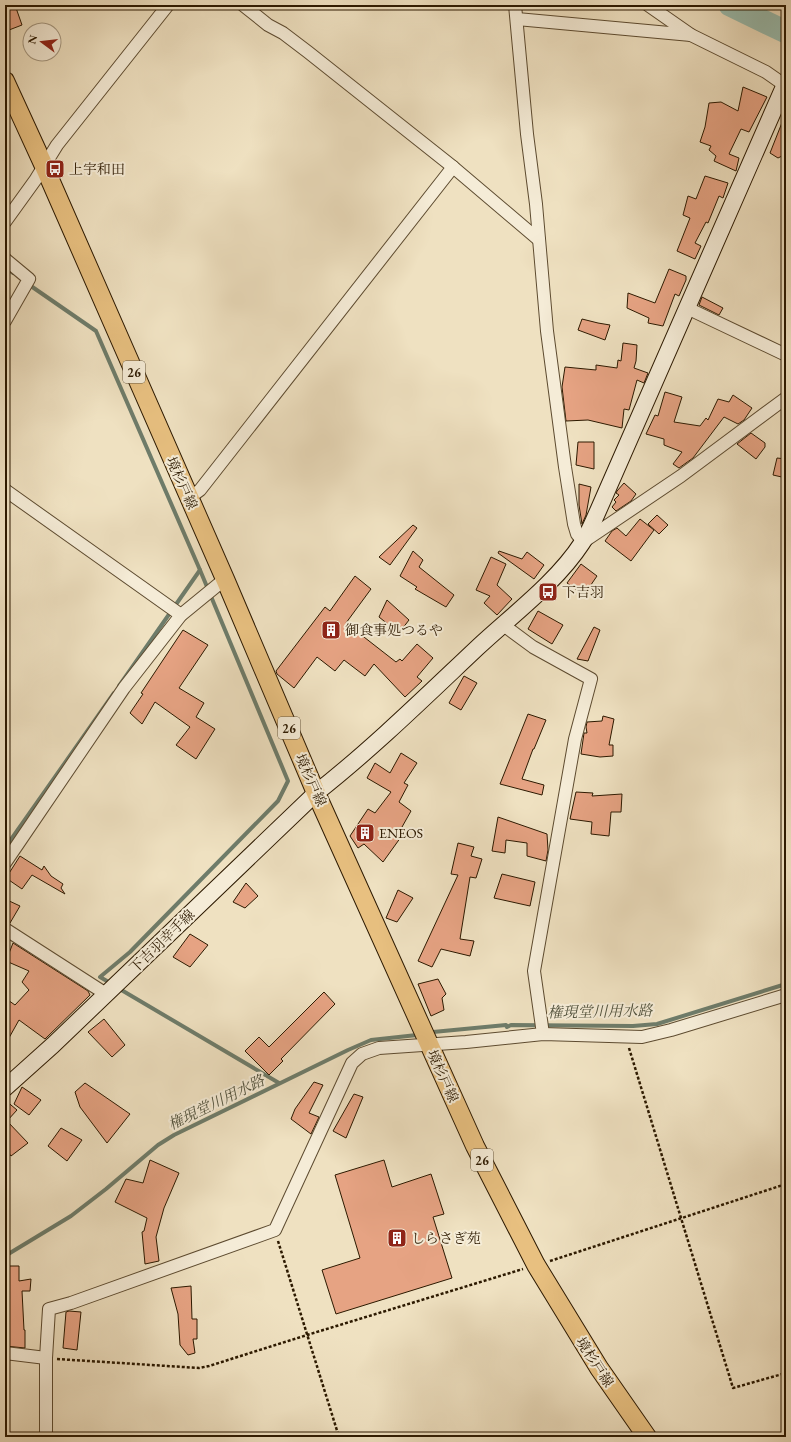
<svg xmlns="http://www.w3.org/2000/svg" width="791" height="1442" viewBox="0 0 791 1442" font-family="'EB Garamond','Noto Serif JP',serif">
<rect width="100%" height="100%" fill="#efe1c1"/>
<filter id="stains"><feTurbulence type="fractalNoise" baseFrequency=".005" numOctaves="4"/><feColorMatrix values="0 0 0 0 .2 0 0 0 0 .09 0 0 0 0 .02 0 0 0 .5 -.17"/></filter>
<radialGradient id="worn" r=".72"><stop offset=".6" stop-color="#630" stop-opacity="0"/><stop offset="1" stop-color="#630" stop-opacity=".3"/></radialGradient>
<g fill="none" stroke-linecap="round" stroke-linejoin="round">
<g stroke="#6e7c6a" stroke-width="4">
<polyline points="5,267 13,273"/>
<polyline points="28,284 96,331 200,570 288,781 278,801 130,952 100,977 112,984"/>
<polyline points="119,686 200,570"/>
<polyline points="5,848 114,693"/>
<polyline points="118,988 279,1083"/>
<polyline points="433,1032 506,1025 507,1027 511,1025 633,1026 657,1024 786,984"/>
<polyline points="5,1256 71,1216 106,1189 158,1145 174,1135 348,1050 371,1040 417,1035"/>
</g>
<polyline stroke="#9abeb0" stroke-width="23" points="730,5 786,32"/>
</g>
<g fill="#e6a383" stroke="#2c1900">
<polygon points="5,5 15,5 22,25 9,30 5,20"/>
<polygon points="743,87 767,97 749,132 741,129 729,154 739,158 736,171 714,161 716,156 709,150 711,146 700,142 705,127 709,103 721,102 738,111"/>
<polygon points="785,115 786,154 778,158 770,153"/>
<polygon points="705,176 728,183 723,198 719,196 708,223 706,222 695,243 701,246 695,259 677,251 690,218 683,215 688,196 696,199"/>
<polygon points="669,269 686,276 686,280 679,296 675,294 663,326 648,323 649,318 627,308 628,293 655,303"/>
<polygon points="702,297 723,308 719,315 699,305"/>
<polygon points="582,319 598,323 610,325 605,340 578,330"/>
<polygon points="623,343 637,345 636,361 634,368 648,373 644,383 637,380 629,410 624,409 622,428 588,420 566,421 562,387 565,367 596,370 596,365 617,368 618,360 621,361"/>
<polygon points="665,392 682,397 674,422 700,426 706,418 708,420 718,399 729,402 733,395 752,408 744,420 738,424 724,417 693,458 679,468 673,464 682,452 664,445 664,439 646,434 655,415 658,416"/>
<polygon points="751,433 765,443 765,447 756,459 737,444"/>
<polygon points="578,442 594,442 594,469 576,465"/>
<polygon points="777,458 786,459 786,478 773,475"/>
<polygon points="624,483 636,494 631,501 616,511 612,507 616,502 614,500 619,495 616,493 617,491"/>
<polygon points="579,484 591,487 586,515 582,524 579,505"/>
<polygon points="657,515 668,525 659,534 648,524"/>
<polygon points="640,519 654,530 631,561 605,541 612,531 617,528 626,536"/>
<polygon points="413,525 417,528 390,565 379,557"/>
<polygon points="413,551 423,560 419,567 454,595 446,607 415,589 417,587 400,576"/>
<polygon points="499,551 522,559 527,552 544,565 534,579 498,553"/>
<polygon points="491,557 506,564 497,585 512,599 497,615 484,603 490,596 476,590"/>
<polygon points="581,564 597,576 584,595 567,583"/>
<polygon points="355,576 371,589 346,623 396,662 400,659 402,661 417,644 433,658 417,677 422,681 405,697 374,664 365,676 344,660 335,671 317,657 294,688 277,674 276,671 325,607 330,611"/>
<polygon points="387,600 409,620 399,633 379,617"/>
<polygon points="538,611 563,625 552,644 528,629"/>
<polygon points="594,627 600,630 588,661 577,659"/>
<polygon points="183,630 208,645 179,688 204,703 196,717 215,729 196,759 176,745 190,727 155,702 142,724 130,713 143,694 141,693"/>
<polygon points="464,676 477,683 461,710 449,703"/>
<polygon points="528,714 546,720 534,749 533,749 522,779 544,785 542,795 500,784"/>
<polygon points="603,716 614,719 609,745 613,745 613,756 600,757 581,754 584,733 587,733 586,727 587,722 602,721"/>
<polygon points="401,753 417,763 404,783 408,785 399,802 411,811 402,827 406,830 383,862 364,844 358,848 350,836 368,809 375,813 391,792 367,778 375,763 390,773"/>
<polygon points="576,792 593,793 592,796 622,794 621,812 611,812 609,836 591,834 592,822 570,819"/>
<polygon points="498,817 547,834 548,850 546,861 527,856 527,843 506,840 505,853 492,851"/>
<polygon points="458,843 474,847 471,856 482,859 476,878 470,877 460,939 474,941 470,956 441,949 432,967 418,961 458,875 451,874"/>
<polygon points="20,856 42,870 44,866 51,876 63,884 61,888 65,894 32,875 22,889 6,878"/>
<polygon points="502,874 535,882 530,906 494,898"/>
<polygon points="246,883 258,896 245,908 233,902"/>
<polygon points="398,890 413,898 397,922 386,918"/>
<polygon points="5,899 20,906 10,923 5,922"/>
<polygon points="190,934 208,945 190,967 173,957"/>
<polygon points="13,943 88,991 90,995 45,1039 19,1020 5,1045 5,998 15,1005 29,990 22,982 29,971 6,961"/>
<polygon points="438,979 446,994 442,998 444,1010 431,1016 418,984"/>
<polygon points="324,992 335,1004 281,1059 283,1061 269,1075 245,1051 259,1037 269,1047"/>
<polygon points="104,1019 125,1045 112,1057 88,1032"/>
<polygon points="314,1082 323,1085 309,1113 319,1117 311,1134 291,1119 295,1109"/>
<polygon points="85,1083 130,1114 107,1143 80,1107 75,1092"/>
<polygon points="22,1087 41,1100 29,1115 14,1104"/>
<polygon points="354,1094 363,1097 346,1138 333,1131"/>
<polygon points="5,1100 17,1110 7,1121 28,1143 11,1156 5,1148"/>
<polygon points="61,1128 82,1140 67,1161 48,1146"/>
<polygon points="150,1160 179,1173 164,1208 156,1237 159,1261 145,1264 142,1232 144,1231 147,1218 115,1202 126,1179 143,1183"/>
<polygon points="384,1160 392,1187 431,1174 444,1214 433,1217 452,1278 336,1314 322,1270 360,1258 335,1175"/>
<polygon points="5,1266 19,1266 19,1281 31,1279 30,1291 22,1291 24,1330 25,1330 25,1348 5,1346"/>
<polygon points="191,1286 192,1319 197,1319 197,1339 193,1339 195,1353 188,1355 180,1345 178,1314 171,1288"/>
<polygon points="69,1311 81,1312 77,1350 63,1348 66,1312"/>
</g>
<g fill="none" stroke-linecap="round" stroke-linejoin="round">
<defs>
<g id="street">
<polyline points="243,5 268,25 283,33 308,52 453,167 539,240"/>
<polyline points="515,5 527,134 536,204 547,331 565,467 574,524 577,534 583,542 681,476 786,398"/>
<polyline points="648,5 691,35 766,72 786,86"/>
<polyline points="517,19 691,35"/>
<polyline points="5,222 36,179 57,145 168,5"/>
<polyline points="5,259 29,279 5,321"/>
<polyline points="687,308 786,355"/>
<polyline points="5,490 181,615"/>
<polyline points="189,498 200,490 453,167"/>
<polyline points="502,624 533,647 591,679 575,739 534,971 543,1034"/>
<polyline points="5,863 124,688 181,615 225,579"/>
<polyline points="5,929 106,994"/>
<polyline points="5,1353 46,1358"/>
<polyline points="46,1437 46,1358 49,1309 71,1303 275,1230 352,1063 362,1054 379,1048 466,1042 543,1034 642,1037 671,1030 786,995"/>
</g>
<path id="secondary" d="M 5,1088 L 53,1045 L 316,793 C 373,748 424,698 477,648 C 511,616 556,583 582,543 C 589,533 593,522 598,511 L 786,82"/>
<polyline id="primary" points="5,81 44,166 225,579 316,793 475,1146 536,1265 599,1368 647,1437"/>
</defs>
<use href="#street" stroke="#5d4b30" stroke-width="14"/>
<use href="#secondary" stroke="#2c1900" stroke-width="18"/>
<use href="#primary" stroke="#2c1900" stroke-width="20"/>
<g stroke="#2c1900" stroke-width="2.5" stroke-dasharray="3 2" stroke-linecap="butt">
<polyline points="629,1048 733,1388 786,1373"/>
<polyline points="278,1241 339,1437"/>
<polyline points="550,1261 786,1184"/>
<polyline points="57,1359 199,1368 209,1366 307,1335 523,1269"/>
</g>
<use href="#street" stroke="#f5ecd7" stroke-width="12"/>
<use href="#secondary" stroke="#f5ecd7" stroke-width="16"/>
<use href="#primary" stroke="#e8c080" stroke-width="18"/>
</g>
<defs>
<symbol id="bus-square" viewBox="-11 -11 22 22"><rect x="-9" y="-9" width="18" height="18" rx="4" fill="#8f2418" stroke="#f5ecd7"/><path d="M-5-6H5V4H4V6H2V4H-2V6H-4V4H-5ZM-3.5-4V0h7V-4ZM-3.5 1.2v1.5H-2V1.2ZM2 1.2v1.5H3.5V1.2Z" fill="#fff"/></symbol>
<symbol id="building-square" viewBox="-11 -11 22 22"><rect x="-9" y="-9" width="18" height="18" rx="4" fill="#8f2418" stroke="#f5ecd7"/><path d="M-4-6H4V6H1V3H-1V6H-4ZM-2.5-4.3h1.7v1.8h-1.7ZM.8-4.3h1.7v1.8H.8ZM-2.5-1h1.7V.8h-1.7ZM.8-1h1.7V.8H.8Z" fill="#fff"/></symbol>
</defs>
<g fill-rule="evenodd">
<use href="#bus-square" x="44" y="158" width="22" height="22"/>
<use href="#bus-square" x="537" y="581" width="22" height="22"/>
<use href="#building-square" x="320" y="619" width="22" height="22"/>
<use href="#building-square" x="354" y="822" width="22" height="22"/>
<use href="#building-square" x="386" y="1227" width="22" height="22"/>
</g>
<g text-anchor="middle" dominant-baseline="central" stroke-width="4" stroke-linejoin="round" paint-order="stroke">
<g fill="#f5ecd7" stroke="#685840" stroke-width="1">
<rect x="123" y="361" width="22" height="22" rx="3"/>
<rect x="278" y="717" width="22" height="22" rx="3"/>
<rect x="471" y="1149" width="22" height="22" rx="3"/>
</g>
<g font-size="13" font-weight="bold" fill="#2c1900">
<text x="134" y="372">26</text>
<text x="289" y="728">26</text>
<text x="482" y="1160">26</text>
</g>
<g font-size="14" fill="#2c1900" stroke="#f5ecd7" text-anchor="start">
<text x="69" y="169">上宇和田</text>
<text x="562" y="592">下吉羽</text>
<text x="345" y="630">御食事処つるや</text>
<text x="379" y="833">ENEOS</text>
<text x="411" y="1238">しらさぎ苑</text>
</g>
<g font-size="14" fill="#2c1900" stroke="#f5ecd7">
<text transform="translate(182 483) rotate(66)">境杉戸線</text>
<text transform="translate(311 780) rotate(66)">境杉戸線</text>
<text transform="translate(162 941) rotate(-44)">下吉羽幸手線</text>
<text transform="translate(443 1076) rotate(66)">境杉戸線</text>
<text transform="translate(595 1362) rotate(57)">境杉戸線</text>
</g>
<g font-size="15" font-style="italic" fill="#52533e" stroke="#f5ecd7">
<text transform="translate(600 1011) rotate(-1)">権現堂川用水路</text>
<text transform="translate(216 1102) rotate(-26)">権現堂川用水路</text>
</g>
</g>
<rect width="791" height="1442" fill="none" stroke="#efe1c1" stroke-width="20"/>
<rect x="6" y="6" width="779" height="1430" fill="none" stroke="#2c1900" stroke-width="2"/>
<rect x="10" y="10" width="771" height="1422" fill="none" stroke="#2c1900"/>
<g transform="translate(42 42) rotate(285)"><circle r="19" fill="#f5ecd7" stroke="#a59881"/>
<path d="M0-3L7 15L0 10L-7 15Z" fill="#8f2418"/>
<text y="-6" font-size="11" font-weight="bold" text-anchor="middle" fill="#2c1900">N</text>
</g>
<rect width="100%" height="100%" filter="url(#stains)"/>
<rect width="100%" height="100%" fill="url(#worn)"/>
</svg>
